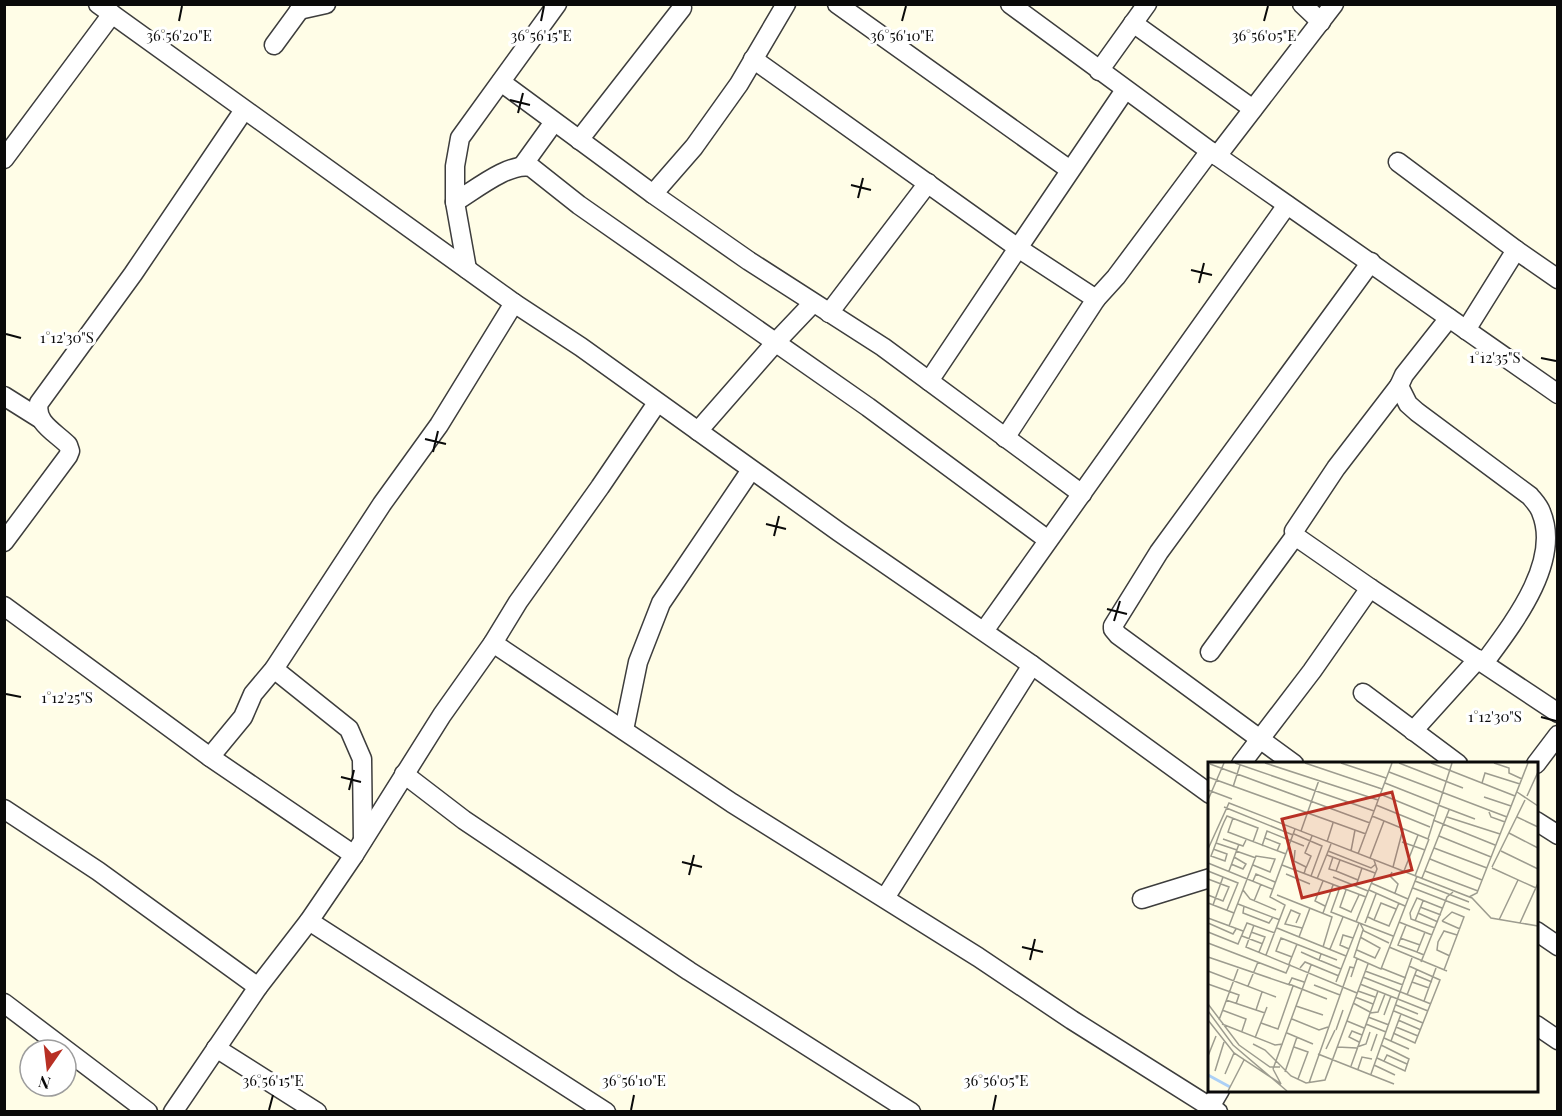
<svg xmlns="http://www.w3.org/2000/svg" width="1562" height="1116" viewBox="0 0 1562 1116" font-family="'Playfair Display',serif">
<rect width="100%" height="100%" fill="#fffde7"/>
<g fill="none" stroke-linecap="round" stroke-linejoin="round">
<defs>
<g id="minor">
<polyline points="98,4 514,303 581,347 839,532 1032,665 1210,794"/>
<polyline points="837,4 1070,170"/>
<polyline points="1010,4 1210,151 1558,394"/>
<polyline points="1302,4 1321,22"/>
<polyline points="299,10 326,4"/>
<polyline points="1133,23 1253,109"/>
<polyline points="274,45 304,4"/>
<polyline points="753,59 1018,248 929,381"/>
<polyline points="1099,71 1147,4"/>
<polyline points="501,82 653,194 749,261 883,347 1082,494"/>
<polyline points="579,140 682,8"/>
<polyline points="1217,156 1334,4"/>
<polyline points="4,159 112,14"/>
<polyline points="1398,162 1516,250 1558,279"/>
<polyline points="523,165 554,122"/>
<polyline points="653,194 694,147 739,84 786,4"/>
<path d="M 455,202 C 475,190 509,162 531,167 L 579,205 L 868,407 L 1048,540"/>
<polyline points="467,269 455,202 455,166 460,138 557,4"/>
<polyline points="1096,299 1116,277 1210,151"/>
<polyline points="829,313 928,183"/>
<path d="M 1449,318 L 1404,375 L 1399,386 L 1408,404 L 1417,412 L 1530,496 C 1534,501 1539,506 1541,512 C 1562,562 1512,625 1484,663"/>
<polyline points="1466,330 1516,250"/>
<polyline points="4,396 39,418"/>
<polyline points="698,431 775,343 813,303"/>
<polyline points="1005,438 1096,299 1018,248 1125,90"/>
<path d="M 4,542 L 68,456 L 70,451 L 68,445 C 55,432 34,422 39,403 L 133,274 L 244,110"/>
<polyline points="1370,588 1558,713"/>
<polyline points="4,606 210,757 354,855"/>
<polyline points="984,631 1287,205"/>
<polyline points="493,643 732,803 978,957 1072,1020 1218,1112"/>
<polyline points="1210,652 1295,536"/>
<polyline points="274,669 349,729 362,759 363,840"/>
<polyline points="1363,693 1458,764"/>
<polyline points="624,730 638,662 661,603 751,470"/>
<polyline points="1413,731 1478,659"/>
<polyline points="210,757 243,717 253,694 274,669 382,504 439,425 514,303"/>
<polyline points="1241,764 1312,671 1370,588 1298,538 1294,531 1336,468 1399,386"/>
<polyline points="1294,764 1118,635 1113,629 1113,626 1159,552 1371,262"/>
<polyline points="1536,764 1558,735"/>
<polyline points="404,774 464,820 689,971 911,1112"/>
<polyline points="4,809 98,871 258,987"/>
<polyline points="1536,821 1558,835"/>
<polyline points="885,898 1032,665"/>
<polyline points="1142,899 1210,878"/>
<polyline points="309,921 606,1112"/>
<polyline points="1536,931 1558,946"/>
<polyline points="4,1003 148,1112"/>
<polyline points="1536,1025 1558,1040"/>
<polyline points="216,1048 317,1112"/>
<polyline points="173,1112 258,987 309,921 354,855 442,715 493,643 518,602 600,487 657,403"/>
<polyline points="1207,1112 1220,1090"/>
</g>
</defs>
<use href="#minor" stroke="#3d3d3d" stroke-width="21"/>
<use href="#minor" stroke="#fff" stroke-width="18"/>
</g>
<path fill="none" stroke="#0a0a0a" stroke-width="2" d="M 179,21 L 182,6M 541,21 L 544,6M 902,21 L 906,6M 1264,21 L 1268,6M 510,100 L 530,105M 518,113 L 523,93M 851,185 L 871,190M 858,198 L 863,178M 1191,270 L 1212,275M 1199,283 L 1204,263M 6,334 L 21,338M 1541,358 L 1556,361M 425,439 L 446,444M 433,452 L 438,431M 766,524 L 786,529M 774,536 L 779,516M 1107,609 L 1127,614M 1114,621 L 1120,601M 6,694 L 21,697M 1541,717 L 1556,721M 341,777 L 361,782M 349,790 L 354,770M 682,862 L 702,867M 689,875 L 694,855M 1022,947 L 1043,952M 1030,960 L 1035,939M 269,1110 L 273,1095M 631,1110 L 634,1095M 993,1110 L 996,1095"/>
<g transform="translate(1208 762)">
<rect width="330" height="330" fill="#fffde7"/>
<path fill="none" stroke="#acd0f6" stroke-width="3" d="M 0,313 L 22,325"/>
<path fill="none" stroke="#9d9c8f" stroke-width="1.5" d="M 27,1 L 166,49M 57,1 L 170,38M 97,1 L 174,27M 133,1 L 178,16M 191,1 L 255,26M 223,1 L 307,34M 286,1 L 301,6 L 301,11 L 314,17M 2,2 L 162,61M 181,10 L 299,55M 0,15 L 158,72M 177,21 L 230,42M 274,21 L 277,11 L 312,22M 25,25 L 32,3M 0,28 L 24,37M 309,30 L 330,44M 172,32 L 226,54M 319,34 L 330,10M 276,35 L 303,44M 0,38 L 16,1M 168,43 L 222,65M 230,43 L 267,57M 16,45 L 85,73M 281,50 L 283,55 L 297,60M 164,54 L 220,77 L 244,1M 239,55 L 292,72M 309,55 L 330,65M 25,56 L 20,70 L 78,92M 225,58 L 287,83M 93,69 L 111,18M 301,71 L 330,86M 86,72 L 114,84 L 103,114M 231,74 L 283,95M 57,76 L 72,82 L 69,89M 15,77 L 35,84 L 38,78M 119,80 L 125,61M 194,80 L 217,88M 8,81 L 29,88M 54,84 L 59,69 L 96,84M 226,86 L 279,106M 0,87 L 21,41 L 264,136 L 283,156 L 330,164M 5,87 L 19,92 L 17,99 L 3,94 L 8,81 L 13,67 L 16,60 L 19,54 L 50,66 L 45,80M 87,88 L 86,99 L 98,105 L 96,112M 28,89 L 48,96M 120,89 L 163,106 L 168,102M 143,89 L 147,68M 293,89 L 330,107M 150,92 L 184,1M 119,93 L 167,111M 125,95 L 121,107 L 128,109M 162,96 L 176,59M 222,97 L 274,118M 132,98 L 128,109 L 150,118M 0,101 L 64,127M 23,102 L 35,107 L 38,102 L 26,95M 74,103 L 158,135M 185,105 L 195,67M 284,105 L 317,38M 98,106 L 103,94 L 97,91 L 104,74M 284,106 L 328,126M 0,109 L 30,121 L 19,148M 21,109 L 31,82M 196,109 L 210,73M 217,109 L 270,129M 184,110 L 182,114 L 190,122 L 187,131M 78,112 L 102,122M 207,114 L 221,77M 125,115 L 160,129M 214,116 L 241,48M 0,117 L 21,125 L 15,139 L 0,133M 109,117 L 123,82M 45,119 L 48,112 L 67,120M 115,119 L 107,139 L 117,144M 207,119 L 261,140M 163,121 L 200,137M 148,124 L 154,106M 132,125 L 123,150 L 185,174M 205,126 L 262,148M 35,128 L 42,137 L 68,148M 138,128 L 132,145 L 143,150 L 151,133M 161,128 L 197,144M 69,133 L 124,155 L 115,185M 261,135 L 269,131 L 320,1M 46,139 L 53,122M 0,141 L 26,151M 30,142 L 72,158M 5,143 L 15,115M 36,144 L 35,151 L 61,161 L 65,155M 212,145 L 233,153M 115,151 L 125,123M 210,151 L 230,160M 160,155 L 166,158 L 173,141 L 188,147M 0,156 L 35,169M 166,158 L 181,164 L 191,141M 291,158 L 310,118M 207,159 L 215,139M 234,159 L 244,150 L 256,155 L 236,208M 234,159 L 252,167M 148,160 L 169,107 L 166,98M 191,160 L 224,173M 0,161 L 25,172 L 28,167M 88,161 L 92,152 L 83,148 L 77,162 L 94,166M 152,161 L 156,169 L 181,181M 157,161 L 168,132M 312,161 L 330,121M 46,163 L 38,185 L 149,231M 198,163 L 190,183 L 209,190M 21,164 L 48,94 L 67,97 L 62,110 L 45,103M 69,166 L 138,194M 227,166 L 203,157 L 202,151 L 209,136 L 234,146M 155,168 L 146,195 L 173,207 L 209,114M 0,170 L 30,182 L 39,161 L 67,171M 43,170 L 57,175 L 51,190M 34,174 L 55,182M 91,175 L 102,146M 192,176 L 212,183M 0,181 L 78,211 L 82,202M 181,185 L 239,209M 122,187 L 135,155M 141,187 L 132,183 L 135,173 L 145,176M 149,188 L 167,196 L 172,186 L 152,175M 93,190 L 111,198M 113,192 L 111,198 L 133,207M 58,193 L 77,143 L 62,135 L 87,67M 216,193 L 209,190 L 217,170M 242,194 L 229,188 L 230,180 L 236,169 L 249,173M 0,195 L 82,223M 84,195 L 68,189 L 73,176 L 129,198M 213,200 L 239,135 L 245,130M 81,202 L 89,182M 92,206 L 97,200 L 131,214M 173,206 L 198,216M 0,209 L 68,235M 157,209 L 195,223M 207,213 L 224,220M 143,215 L 149,197M 155,215 L 223,242M 96,220 L 84,216 L 81,222 L 119,237M 128,220 L 151,161M 204,220 L 221,226M 0,222 L 31,233 L 28,242M 152,222 L 220,249M 106,223 L 132,233M 40,224 L 50,200M 150,229 L 167,235M 199,233 L 209,207M 147,235 L 165,242M 18,238 L 57,251M 216,239 L 228,206M 145,241 L 162,250M 0,242 L 31,283 L 62,305 L 72,305M 188,243 L 210,252M 88,244 L 115,253M 14,248 L 38,257 L 34,269M 48,248 L 54,230M 0,249 L 25,283 L 79,329M 186,249 L 215,261M 162,251 L 170,250 L 177,232M 176,253 L 183,234M 160,255 L 181,263M 84,257 L 111,268 L 120,265M 0,258 L 26,291 L 73,322 L 65,307M 11,258 L 30,207M 190,258 L 213,268M 139,259 L 156,266M 53,261 L 70,267 L 85,224M 14,262 L 67,283 L 75,282M 158,262 L 178,270M 188,265 L 210,274M 128,268 L 135,248M 79,271 L 105,282M 185,271 L 207,281 L 232,218 L 201,204M 47,276 L 59,245M 176,276 L 201,287M 183,279 L 193,252M 151,280 L 141,275 L 144,269 L 154,273M 45,282 L 57,288 L 83,314 L 98,321 L 117,318 L 160,202M 86,285 L 100,290 L 90,317M 129,285 L 149,286M 149,285 L 158,282 L 162,270M 118,287 L 127,268M 163,289 L 169,272M 110,292 L 186,322M 0,294 L 8,274M 169,296 L 197,309 L 201,297 L 173,283M 176,299 L 179,293 L 199,302M 166,303 L 187,313M 143,304 L 170,229M 65,307 L 103,203M 150,307 L 154,295 L 164,297M 7,309 L 16,280M 77,310 L 89,275M 17,312 L 26,291M 163,312 L 204,196M 101,321 L 142,205 L 146,206M 20,329 L 36,298"/>
<path fill="#b83024" fill-opacity="0.15" stroke="#b83024" stroke-width="3" d="M 184,30 L 204,108 L 94,136 L 74,57 Z"/>
<rect width="330" height="330" fill="none" stroke="#0a0a0a" stroke-width="3"/>
</g>
<g font-size="15" text-anchor="middle" fill="#0a0a0a" stroke="#fff" stroke-width="6" stroke-linejoin="round" paint-order="stroke">
<text x="179" y="41">36°56'20"E</text>
<text x="541" y="41">36°56'15"E</text>
<text x="902" y="41">36°56'10"E</text>
<text x="1264" y="41">36°56'05"E</text>
<text x="67" y="343">1°12'30"S</text>
<text x="1495" y="363">1°12'35"S</text>
<text x="67" y="703">1°12'25"S</text>
<text x="1495" y="722">1°12'30"S</text>
<text x="273" y="1086">36°56'15"E</text>
<text x="634" y="1086">36°56'10"E</text>
<text x="996" y="1086">36°56'05"E</text>
</g>
<rect width="1562" height="1116" fill="none" stroke="#0a0a0a" stroke-width="12"/>
<g transform="translate(48 1068) rotate(194)"><circle r="28" fill="#ffffff" stroke="#9d9d9d" stroke-width="1.5"/>
<path d="M0-4.5L10 22L0 15L-10 22Z" fill="#b83024"/>
<text y="-9" font-size="16" font-weight="bold" text-anchor="middle" fill="#0a0a0a">N</text>
</g>
</svg>
